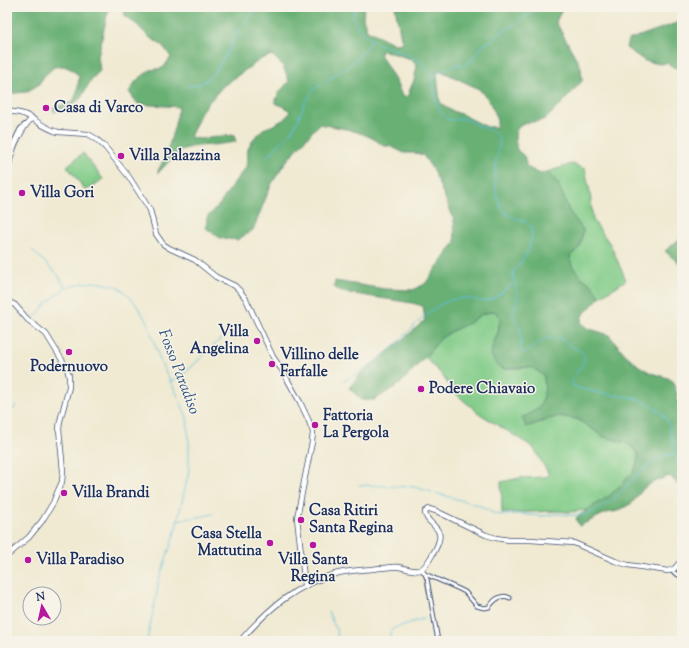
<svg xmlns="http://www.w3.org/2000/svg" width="689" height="648" viewBox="0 0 689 648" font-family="'Sorts Mill Goudy',serif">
<rect width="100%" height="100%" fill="#f7f3e8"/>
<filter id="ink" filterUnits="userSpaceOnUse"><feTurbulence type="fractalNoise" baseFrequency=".025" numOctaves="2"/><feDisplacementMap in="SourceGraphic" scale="8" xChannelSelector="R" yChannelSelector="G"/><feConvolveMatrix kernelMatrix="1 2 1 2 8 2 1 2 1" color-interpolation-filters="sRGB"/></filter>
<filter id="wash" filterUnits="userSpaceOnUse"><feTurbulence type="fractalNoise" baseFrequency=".012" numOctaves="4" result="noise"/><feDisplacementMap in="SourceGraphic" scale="16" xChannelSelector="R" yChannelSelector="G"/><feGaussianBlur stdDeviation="0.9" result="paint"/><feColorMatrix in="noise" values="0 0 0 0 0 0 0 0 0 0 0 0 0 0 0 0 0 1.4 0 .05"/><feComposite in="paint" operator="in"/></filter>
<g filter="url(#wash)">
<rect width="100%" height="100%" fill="#f0ead2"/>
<g fill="#82cc89" stroke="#4e7e74">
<polygon points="83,153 103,179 86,191 67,166"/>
<polygon points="572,164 585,169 590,192 593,220 610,244 626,280 600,297 592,285 581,277 572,266 570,256 580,247 583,230 569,211 565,200 547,172"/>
<polygon points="495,311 500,319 498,333 493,344 503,369 528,367 533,368 544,376 545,395 540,406 528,415 526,427 559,416 577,419 604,437 626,443 634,448 638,454 637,464 633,472 622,484 608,497 587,510 568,512 559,511 502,513 501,482 520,478 545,477 549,475 547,471 533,447 480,414 463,400 453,391 442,375 425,357 441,338 454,330 469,323 482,314"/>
</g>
<g fill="#69b075" stroke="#42706a" fill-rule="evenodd">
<polygon points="7,7 109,7 98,56 100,71 91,80 81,98 70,107 54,112 53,108 73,102 77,92 79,77 73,70 64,66 54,67 45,75 38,85 26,92 7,94"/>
<path d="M 122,7 L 364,7 L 363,18 L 367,30 L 395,44 L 402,43 L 395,7 L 563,7 L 556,22 L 581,67 L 582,81 C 575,89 550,118 542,120 C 534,123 524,121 518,128 C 513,134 516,143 517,150 L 524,156 L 527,167 L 538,173 L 547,172 L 558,183 L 569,211 L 583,230 L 580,247 L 570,256 L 572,266 L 581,277 L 592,285 L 600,297 L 582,316 L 581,323 L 587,328 L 609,335 L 625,354 L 639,366 L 651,373 L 668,378 L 674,382 L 679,406 L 682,406 L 682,432 L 680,464 L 682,467 L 682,489 L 670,476 L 653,482 L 643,489 L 632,503 L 618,511 L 606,513 L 579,526 L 576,518 L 591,507 L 608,497 L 622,484 L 633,472 L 637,464 L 638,454 L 634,448 L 626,443 L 604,437 L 577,419 L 559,416 L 526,427 L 522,417 C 544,410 546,397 544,376 L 533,368 L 528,367 L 503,369 L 496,365 L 491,355 L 493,344 L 498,333 L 500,319 L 495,311 L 482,314 L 469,323 L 454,330 L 441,338 L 425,357 L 400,384 L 374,400 L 362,400 L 349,388 L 362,372 L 400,342 L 425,320 L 423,306 L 412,303 L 342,292 L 334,287 L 335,281 L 385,289 L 413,290 L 425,284 L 455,242 L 454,219 L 433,170 L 423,155 L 415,153 L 404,153 L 390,146 L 383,146 C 370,132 337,127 319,124 L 284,164 L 271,185 L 253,230 L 237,240 L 220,238 L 206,228 L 207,217 L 220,204 L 233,184 L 246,167 L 248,149 L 254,138 L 263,129 L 274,125 L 286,118 L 290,112 L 285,107 L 275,103 L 278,94 L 289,81 L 283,66 L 272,55 L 261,59 L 223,86 L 202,110 L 190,137 L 200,139 L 234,135 L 236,142 L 213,145 L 195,146 L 180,150 L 158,173 L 158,171 C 169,151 174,129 179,107 L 138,104 L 129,92 L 136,81 L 150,70 L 163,68 L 171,57 L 163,46 L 149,37 L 136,24 L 126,17 ZM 382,50 L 411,59 L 417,66 L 414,80 L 407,97 L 402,96 L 396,82 L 380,54 ZM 439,70 L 479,89 L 488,99 L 497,117 L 497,127 L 487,127 L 463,115 L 450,110 L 440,102 L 437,73 Z"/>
<polygon points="682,21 682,71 666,63 660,64 645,61 626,48 628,40"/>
<polygon points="682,237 682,266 665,251"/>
</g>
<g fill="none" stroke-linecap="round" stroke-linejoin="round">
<g stroke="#5ec0dc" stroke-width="1">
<path d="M 357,7 C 352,15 352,18 358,26 C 374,50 396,46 417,60 C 422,63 427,67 430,73 C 437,87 431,104 446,118 C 451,123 459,117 466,119 C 470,120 473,123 477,125 C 483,128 493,129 498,136 C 502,143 496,155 496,163 C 494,177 494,194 501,207 C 509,223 530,215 532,232 C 533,240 526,257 521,263 C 518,266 515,268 513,272 C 513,281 518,291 517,300 C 517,305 512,310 513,315 C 514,320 518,324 520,329 C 522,336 520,344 521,351 L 525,353 C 535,345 548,334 561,339 C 565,340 568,344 571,346 C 575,348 582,351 584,355 C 587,365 569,376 572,385 L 578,388 L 604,394 L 630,397 L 638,399 L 646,403 L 661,413 L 665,417 L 669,425 L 677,463 L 682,471"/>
<polyline points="432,78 442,71 453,67 457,64 465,65 469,63 478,52 481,47 495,38 502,32 511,27 532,12"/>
<polyline points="187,86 201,84 209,78 215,72 232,44 237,31 253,14 255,7"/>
<polyline points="266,158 293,130 297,122 304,104 314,89 338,73 347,68 359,57 371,41"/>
<polyline points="32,250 58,275 65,287"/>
<polyline points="34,318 48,302 65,288 83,283 94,282 117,286 126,293 135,303 147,321 161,363 176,392 187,417 189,444 189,468 188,475 176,529 158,583 157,594 154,606 147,641"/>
<path d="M 344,381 C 361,372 377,361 392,348 C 408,333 421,316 440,305 C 450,299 460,297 472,299 C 477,300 482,302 487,301 C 496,299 505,289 513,284"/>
<polyline points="170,382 185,373 228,332"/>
<polyline points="7,412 15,408 16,405"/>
<polyline points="359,485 414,487 478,505 495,514 502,515 519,514 542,516 557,514 571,515 580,515 590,513 597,510 615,498 642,470 652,463 666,455 675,454"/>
<polyline points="178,520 199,517 213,514"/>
<polyline points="328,612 336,629 339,641"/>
<polyline points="389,641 391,630 397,627 426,618"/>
</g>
</g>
</g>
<g filter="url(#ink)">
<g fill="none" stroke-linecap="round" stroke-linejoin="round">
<defs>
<g id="street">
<polyline points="7,156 20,129 24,125 26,124"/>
<path d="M 421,569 L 425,574 L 459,589 L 465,592 L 477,606 L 484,608 L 489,607 C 494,600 501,593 510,598"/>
<polyline points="671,571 682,577"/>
<polyline points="425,574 427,579 438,641"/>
</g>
<g id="secondary">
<path d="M 7,111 C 13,112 20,112 26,115 C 37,121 46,129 58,132 L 88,134 L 95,138 L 105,147 L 129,177 L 150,210 L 156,234 L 163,244 L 169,248 L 195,260 L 216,277 L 235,286 L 240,291 L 246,299 L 273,357 L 282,370 L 300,402 L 308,419 L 313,432 L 312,442 L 306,472 L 297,518 L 305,586"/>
<path d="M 7,188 C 8,179 8,169 10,160 C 13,147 22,128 32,118"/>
<polyline points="7,301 15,305 28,320 46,334 67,368 69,376 69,387 60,421 59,429 63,471 62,482 57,493 53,503 42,521 29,537 7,556"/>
<path d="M 240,641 C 267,610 295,585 335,574 C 350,570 366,570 381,568 C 387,568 393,566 399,567 C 405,568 414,572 420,570 C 426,568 438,546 439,540 C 443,527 425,523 425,512 L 429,509 L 436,511 L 486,535 L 496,538 L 509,540 L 530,540 L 574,543 L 615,561 L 628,565 L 668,571 L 674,569 L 682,560"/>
</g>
</defs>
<use href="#street" stroke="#3b4b6f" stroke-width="5"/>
<use href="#secondary" stroke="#3b4b6f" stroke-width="6"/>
<use href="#street" stroke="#fff" stroke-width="3"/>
<use href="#secondary" stroke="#fff" stroke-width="4.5"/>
</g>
</g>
<g fill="#b5179e" stroke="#f7f3e8" stroke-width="1.5">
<circle cx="46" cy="108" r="4"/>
<circle cx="121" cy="156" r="4"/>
<circle cx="22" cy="193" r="4"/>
<circle cx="257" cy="341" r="4"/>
<circle cx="69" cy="352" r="4"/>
<circle cx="272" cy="364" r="4"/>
<circle cx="421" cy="389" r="4"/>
<circle cx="315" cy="425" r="4"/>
<circle cx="64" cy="493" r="4"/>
<circle cx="301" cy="520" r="4"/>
<circle cx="270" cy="543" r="4"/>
<circle cx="313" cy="545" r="4"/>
<circle cx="28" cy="560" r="4"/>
</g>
<g text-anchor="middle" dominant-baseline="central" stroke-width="3" stroke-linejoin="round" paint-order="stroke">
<g font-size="15" font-weight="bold" fill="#1b2f5e" stroke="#f7f3e8" text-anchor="start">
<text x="54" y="108">Casa di Varco</text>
<text x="129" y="156">Villa Palazzina</text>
<text x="30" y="193">Villa Gori</text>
<text x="249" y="332" text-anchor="end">Villa<tspan x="249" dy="17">Angelina</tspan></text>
<text x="280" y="355">Villino delle<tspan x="280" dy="17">Farfalle</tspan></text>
<text x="69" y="367" text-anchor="middle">Podernuovo</text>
<text x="429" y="389">Podere Chiavaio</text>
<text x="323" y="416">Fattoria<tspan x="323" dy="17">La Pergola</tspan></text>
<text x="72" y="493">Villa Brandi</text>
<text x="309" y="511">Casa Ritiri<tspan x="309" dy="17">Santa Regina</tspan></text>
<text x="262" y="534" text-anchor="end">Casa Stella<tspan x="262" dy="17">Mattutina</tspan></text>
<text x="36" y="560">Villa Paradiso</text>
<text x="313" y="560" text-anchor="middle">Villa Santa<tspan x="313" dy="17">Regina</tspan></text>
</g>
<g font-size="16" font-style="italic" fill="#2c537e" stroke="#f7f3e8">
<text transform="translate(178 372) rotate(69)">Fosso Paradiso</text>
</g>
</g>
<rect width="689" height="648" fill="none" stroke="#f7f3e8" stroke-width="24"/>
<g transform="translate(42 606) rotate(351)"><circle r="19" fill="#f7f3e8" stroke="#9fa5b1"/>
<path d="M0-3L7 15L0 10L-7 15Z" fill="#b5179e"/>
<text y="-6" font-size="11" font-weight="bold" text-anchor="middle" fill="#1b2f5e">N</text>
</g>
</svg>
